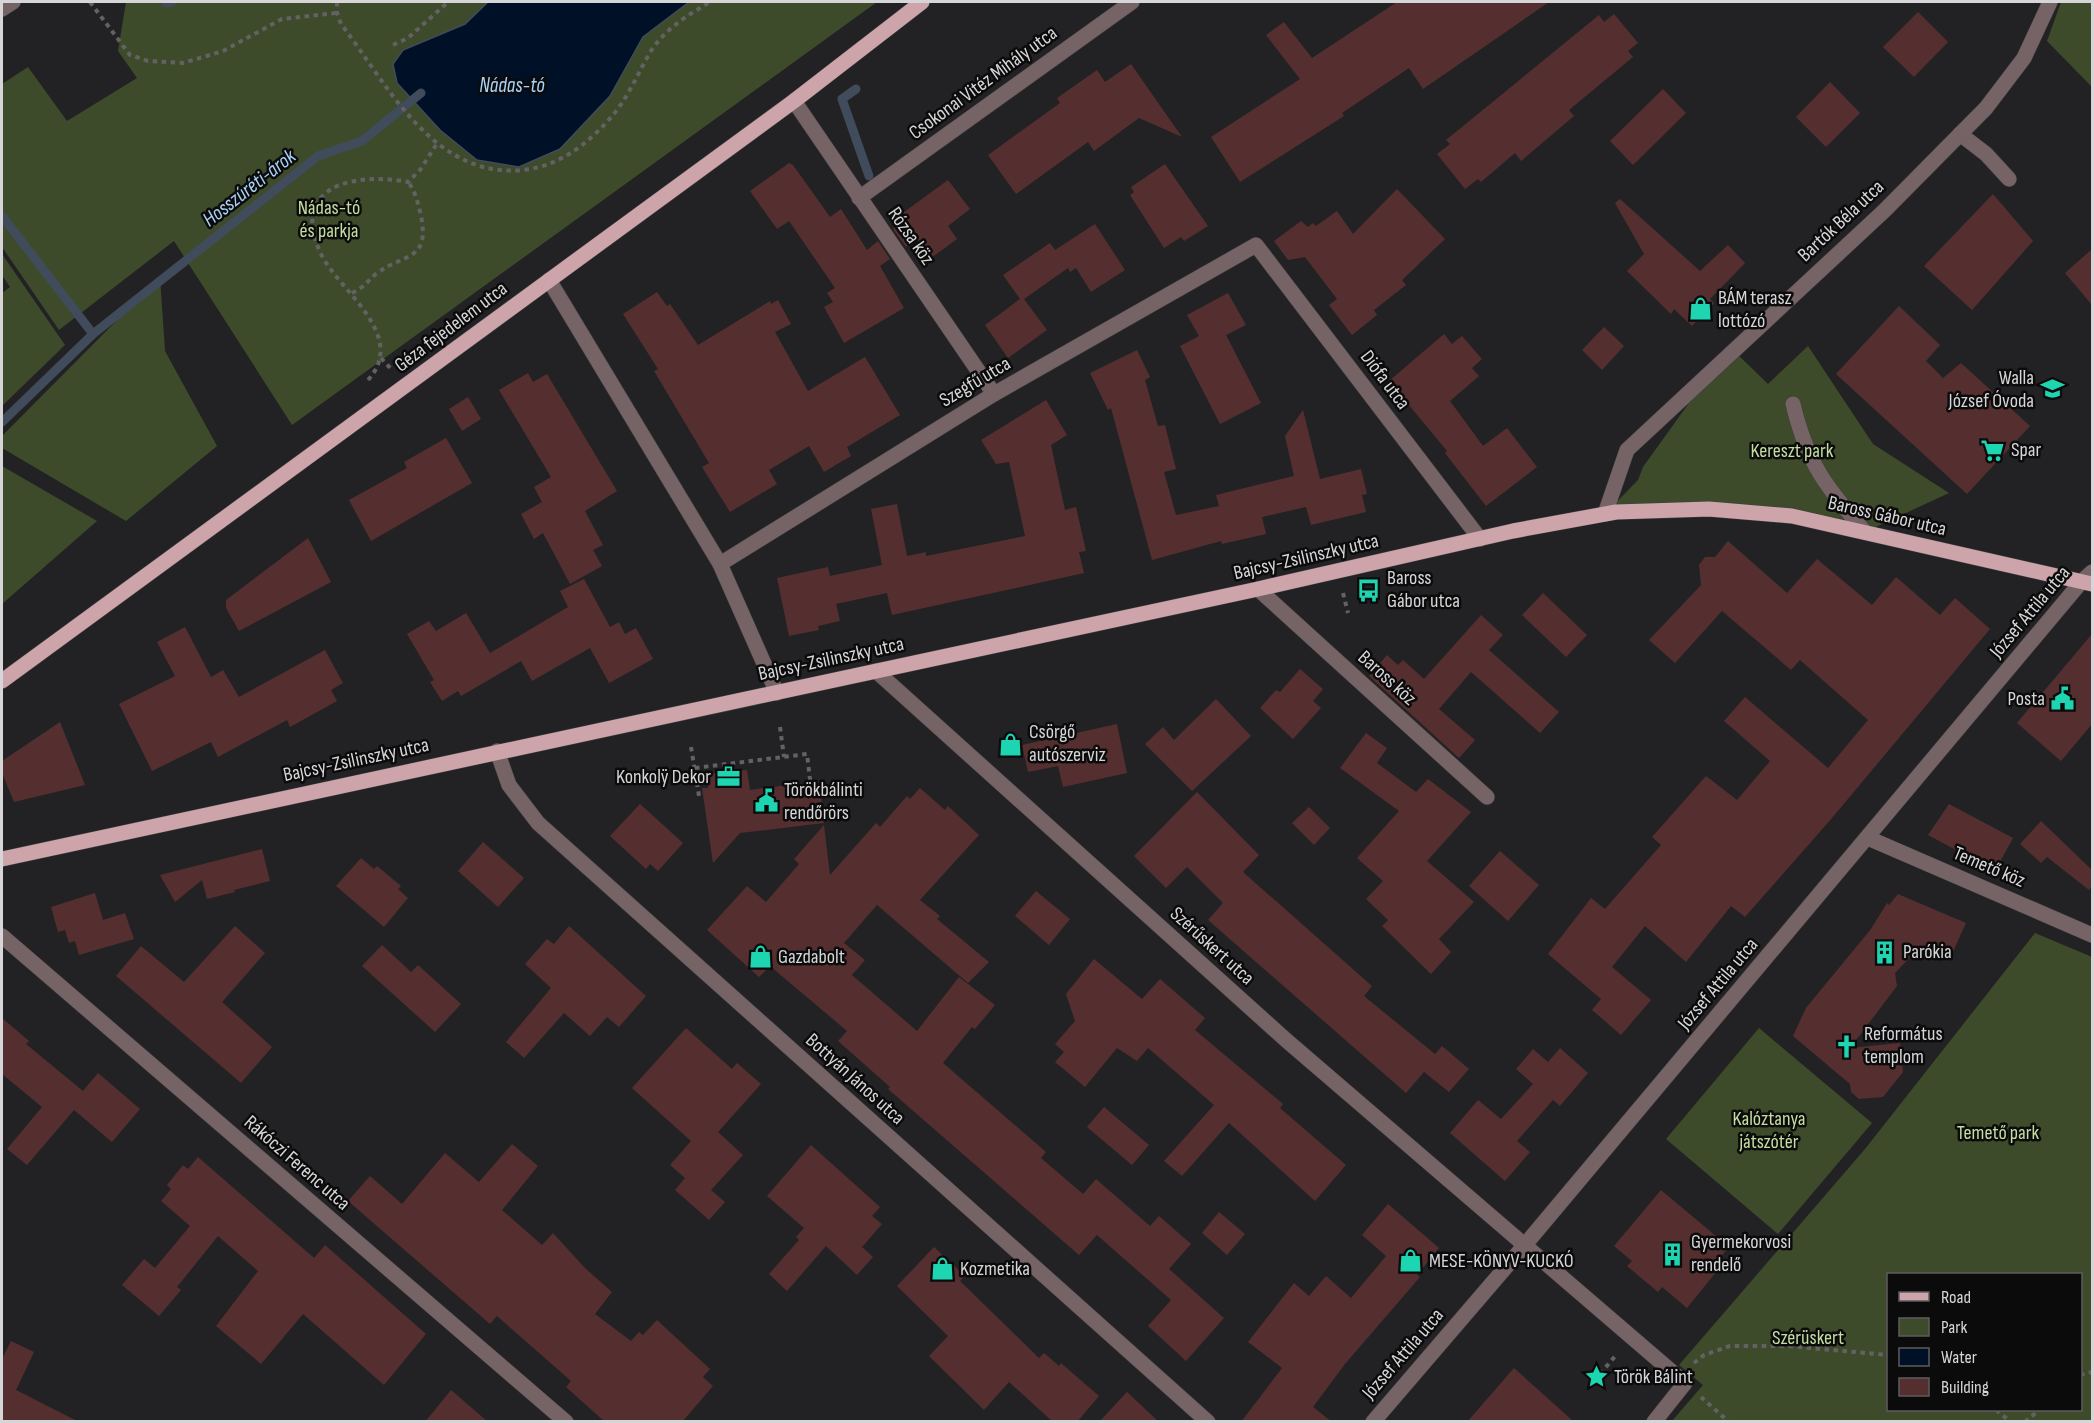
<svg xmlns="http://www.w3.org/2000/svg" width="2094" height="1423" viewBox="0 0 2094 1423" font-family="'Sofia Sans Condensed',sans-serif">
<rect width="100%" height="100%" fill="#222224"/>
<g fill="#3e4b2a" fill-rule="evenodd">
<polygon points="126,2 488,2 465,24 404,50 393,64 397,83 440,130 477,160 610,96 643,37 689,2 877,2 292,425 174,241 59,330 2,247 2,84 28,67 67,121 137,78 118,51"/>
<polygon points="2061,2 2092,2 2092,87 2047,41"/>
<polygon points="2,254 65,345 2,406 2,293 10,287 2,275"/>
<polygon points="160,277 165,351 217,446 126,521 2,448 2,436"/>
<polygon points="1808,346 1873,444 1949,493 1865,532 1671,508 1605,514 1638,480 1643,467 1712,371 1734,351 1768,384"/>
<polygon points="2,466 97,521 2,604"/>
<path d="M 2035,933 L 2092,957 L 2092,1421 L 1672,1421 L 1703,1385 L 1679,1365 L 1865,1149 ZM 1888,1274 L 2080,1274 L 2080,1410 L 1888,1410 Z"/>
<polygon points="1759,1028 1872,1123 1778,1234 1666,1139"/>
</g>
<polygon fill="#001026" stroke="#404b5b" stroke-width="1.5" points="488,2 689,2 643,37 610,96 560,149 519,167 477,160 440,130 397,83 393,64 403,50 465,24"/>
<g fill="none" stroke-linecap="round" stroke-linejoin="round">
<g stroke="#404b5b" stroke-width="9">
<polyline points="166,3 172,2"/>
<polyline points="856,89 842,99 869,176"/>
<polyline points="2,216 93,334"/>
<polyline points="2,422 93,334 318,156 362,141 421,93"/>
</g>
</g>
<g fill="#552f2f">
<polygon points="1397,2 1549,2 1423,89 1409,68 1342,113 1344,116 1240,182 1211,137 1300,79 1266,35 1284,22 1312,58"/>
<polygon points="1918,12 1948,42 1914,77 1883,47"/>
<polygon points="1614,14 1638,43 1628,51 1633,57 1569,110 1574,116 1521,161 1515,153 1481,182 1478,179 1465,189 1437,154 1450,144 1446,140 1599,15 1604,22"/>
<polygon points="1131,64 1182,137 1139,118 1094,151 1088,142 1016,194 988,155 1060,103 1057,98 1097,70 1105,82"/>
<polygon points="1830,82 1860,113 1826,147 1796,117"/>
<polygon points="1663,89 1686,113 1633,165 1610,141"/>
<polygon points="789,163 793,165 830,217 841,209 867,250 878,241 890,259 880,266 904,308 844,343 824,307 833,302 827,293 835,288 789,221 777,229 750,191"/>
<polygon points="1165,164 1208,226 1184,241 1181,237 1164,248 1130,195 1134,192 1131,187"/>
<polygon points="948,180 970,209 948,226 957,239 931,258 917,239 906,247 893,229 903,220 900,215"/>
<polygon points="1397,189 1445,239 1402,280 1406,285 1374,310 1377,315 1352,335 1329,305 1337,299 1305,257 1288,260 1274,241 1301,221 1308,227 1313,223 1316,226 1337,211 1353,234"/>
<polygon points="1993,194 2033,241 1972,310 1924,266"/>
<polygon points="1620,199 1700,271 1728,245 1745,263 1710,299 1714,303 1692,326 1674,309 1671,314 1627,271 1644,254 1615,203"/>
<polygon points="1095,224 1125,270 1091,292 1076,268 1070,272 1068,268 1024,299 1047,330 1008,358 985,325 1020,299 1003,275 1050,243 1055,250"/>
<polygon points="2092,249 2092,305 2065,273"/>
<polygon points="657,292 667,306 670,304 698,345 770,301 771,304 778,300 791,324 775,332 808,391 865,357 900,415 847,447 851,456 824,472 809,446 769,470 777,484 730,512 702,467 709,463 654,371 658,369 623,314"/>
<polygon points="1228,293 1246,325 1226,335 1261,403 1220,424 1180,346 1199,336 1187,315"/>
<polygon points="1899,306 1940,345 1926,361 1943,378 1961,363 2030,426 1967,494 1836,374"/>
<polygon points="1604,327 1624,346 1602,370 1582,350"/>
<polygon points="1444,334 1452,344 1462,336 1482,359 1472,368 1479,376 1450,401 1483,446 1507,428 1537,467 1486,506 1445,453 1447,451 1389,381"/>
<polygon points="1137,350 1150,377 1145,380 1158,426 1165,425 1176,469 1164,472 1176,515 1219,506 1216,495 1294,476 1285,436 1303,410 1320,479 1361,469 1367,494 1362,495 1366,512 1311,525 1306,507 1262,517 1266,534 1222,544 1221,541 1152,560 1111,408 1108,410 1090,373"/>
<polygon points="528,373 533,382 547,374 617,491 585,511 603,545 593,550 602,566 570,584 543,533 534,539 521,514 542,502 534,487 551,477 499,390"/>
<polygon points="468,397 481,419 462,431 449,409"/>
<polygon points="1046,400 1067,435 1051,445 1065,510 1076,507 1086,551 1079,552 1084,573 892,615 887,593 836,604 840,621 818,626 819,630 789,636 777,578 828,567 830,576 882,565 871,509 897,504 907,556 926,552 926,556 1025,536 1009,462 996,464 981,440"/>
<polygon points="446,438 472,483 371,541 349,500 407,468 404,462"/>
<polygon points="308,538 331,582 239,631 226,608 226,600"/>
<polygon points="1728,541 1787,593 1817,559 1872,605 1896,577 1940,615 1955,598 1990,629 1832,818 1745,917 1731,906 1686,962 1645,926 1612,967 1651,1000 1621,1035 1592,1010 1601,999 1548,954 1591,898 1605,909 1661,845 1652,837 1706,776 1737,800 1770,761 1724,721 1745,697 1828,768 1868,720 1800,660 1791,670 1722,611 1675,663 1649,640 1701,585 1699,565 1705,557 1715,557"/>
<polygon points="584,579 610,627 619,622 625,634 636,628 653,659 609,683 590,648 532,681 521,661 461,696 458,691 442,701 430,682 434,680 407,634 429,621 436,631 466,613 490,653 568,607 560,591"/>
<polygon points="1543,593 1587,635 1566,657 1522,615"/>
<polygon points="1481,615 1503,635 1489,650 1559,712 1540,733 1471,672 1439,709 1475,740 1459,758 1369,676 1387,655 1398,665 1403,660 1424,679"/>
<polygon points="185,627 211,677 223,670 239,697 325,650 343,683 331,690 337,701 290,727 287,720 218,757 211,742 152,771 119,704 175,676 157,642"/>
<polygon points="2092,634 2092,724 2061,761 2017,723"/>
<polygon points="1300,669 1323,689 1313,701 1321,708 1293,739 1260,708 1276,690 1280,692"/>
<polygon points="1216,699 1251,736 1192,791 1145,744 1163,727 1174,740"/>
<polygon points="60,722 85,785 14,802 2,773 2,761"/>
<polygon points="1117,724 1127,773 1063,787 1058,766 1028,772 1022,745"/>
<polygon points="1366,733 1387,748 1377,763 1416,792 1428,779 1471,812 1427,861 1474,902 1439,939 1451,952 1431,974 1382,926 1388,920 1366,899 1383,881 1357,858 1399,811 1340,768"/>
<polygon points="747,770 750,790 802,783 802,789 820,787 824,823 740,833 713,863 702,788 708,788 706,774"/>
<polygon points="920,788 945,810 948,806 979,835 920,900 940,916 937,919 989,962 968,983 877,905 844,943 865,960 852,975 917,1031 959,977 995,1005 975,1029 972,1027 943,1063 1046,1152 1041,1158 1083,1194 1096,1179 1150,1226 1159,1216 1191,1244 1169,1269 1224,1318 1186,1361 1148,1326 1171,1300 1097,1235 1079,1255 888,1089 890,1087 838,1041 847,1031 770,966 759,977 707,930 747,886 766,902 799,864 794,859 824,825 830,875 876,823 880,827 907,796 910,799"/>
<polygon points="1197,792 1259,855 1243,872 1372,986 1364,996 1435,1054 1442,1046 1469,1069 1449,1092 1424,1072 1406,1093 1208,920 1223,903 1187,867 1166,888 1134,856"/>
<polygon points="640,804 683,843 658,871 650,864 646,869 610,836"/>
<polygon points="1949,804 2013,838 1995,871 1928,835"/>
<polygon points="1309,807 1330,828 1314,845 1292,823"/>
<polygon points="2041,821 2092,870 2092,886 2089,890 2047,857 2041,863 2020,844"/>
<polygon points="483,842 524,878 498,907 458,871"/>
<polygon points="262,849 270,881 234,890 235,892 207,899 202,880 175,902 160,875"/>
<polygon points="1500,851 1539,885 1508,921 1469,886"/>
<polygon points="361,858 374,869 377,866 401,886 398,889 408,898 384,927 336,886"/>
<polygon points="1036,891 1070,919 1049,945 1015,916"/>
<polygon points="95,893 103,920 125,913 134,939 79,955 75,941 69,943 65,930 58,932 51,907"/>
<polygon points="1898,894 1966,923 1950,958 1921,946 1895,973 1897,986 1850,1048 1900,1043 1903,1072 1883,1097 1859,1099 1851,1092 1850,1084 1793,1036 1806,1008 1871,929 1887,903 1889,905"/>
<polygon points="235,926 265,953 222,1002 272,1047 241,1083 116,976 141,946 184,982"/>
<polygon points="569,926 646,996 619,1027 607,1017 590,1036 564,1013 524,1058 506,1042 551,988 525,964 547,939 554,944"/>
<polygon points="382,945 411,972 418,965 461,1004 435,1032 362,966"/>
<polygon points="1094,959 1142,999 1160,979 1205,1018 1195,1030 1283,1104 1280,1108 1346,1165 1315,1201 1229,1123 1182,1176 1164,1161 1214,1105 1148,1048 1137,1061 1117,1048 1085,1087 1055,1062 1064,1052 1055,1044 1075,1021 1066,994"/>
<polygon points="2,1018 29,1041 26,1044 83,1091 98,1073 140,1109 112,1142 74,1110 27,1165 7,1149 42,1107 2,1074"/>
<polygon points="686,1028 732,1069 737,1063 761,1084 718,1132 743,1155 711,1190 725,1202 709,1220 675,1190 685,1178 670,1165 691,1141 632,1088"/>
<polygon points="1560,1048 1588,1073 1560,1106 1553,1100 1517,1141 1530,1152 1505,1181 1450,1133 1478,1100 1501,1119 1533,1084 1516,1069 1533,1049 1548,1062"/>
<polygon points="1104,1107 1149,1145 1132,1165 1087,1127"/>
<polygon points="512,1144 538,1166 502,1210 542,1245 553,1233 586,1269 612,1292 595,1314 631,1341 639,1332 643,1335 657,1320 710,1369 703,1377 713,1386 682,1422 605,1422 566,1387 571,1381 497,1316 490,1324 348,1201 370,1176 402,1204 445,1153 479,1182"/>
<polygon points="811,1145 880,1207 872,1216 882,1224 862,1247 873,1257 857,1275 826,1246 787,1291 769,1274 799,1240 796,1237 804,1228 767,1196"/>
<polygon points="198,1157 314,1258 325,1245 426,1334 384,1385 303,1314 261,1364 216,1326 258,1271 218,1236 177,1287 181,1290 159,1316 122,1285 144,1259 155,1268 190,1226 161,1201 171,1189 167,1185 183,1165 188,1169"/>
<polygon points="1661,1190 1729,1247 1711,1268 1716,1272 1687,1308 1662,1287 1658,1292 1627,1266 1632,1261 1614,1246"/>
<polygon points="1388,1204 1439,1248 1417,1275 1420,1277 1345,1364 1313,1407 1332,1422 1241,1422 1282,1368 1248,1342 1294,1283 1309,1296 1326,1276 1351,1298 1386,1256 1362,1235"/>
<polygon points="1219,1212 1245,1234 1227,1255 1202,1233"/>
<polygon points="934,1247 965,1276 960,1281 1039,1358 1044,1353 1059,1366 1061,1363 1099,1396 1077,1422 1053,1422 1009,1382 984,1410 929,1356 948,1336 897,1286"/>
<polygon points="11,1341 34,1352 16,1390 79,1422 2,1422 2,1359"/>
<polygon points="1514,1368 1574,1422 1467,1422"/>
<polygon points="451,1390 488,1422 425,1422"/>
<polygon points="1127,1392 1159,1422 1099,1422"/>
</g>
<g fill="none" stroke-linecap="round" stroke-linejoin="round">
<defs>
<g id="minor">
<polyline points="2,9 13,2"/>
<polyline points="794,101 994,394"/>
<polyline points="1960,134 1986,154 2009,179"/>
<polyline points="859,198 1132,2"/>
<polyline points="549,280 720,564 777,693"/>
<path d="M 1793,404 C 1807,463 1826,487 1865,532"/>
<polyline points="1605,514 1627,450 1884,211 1986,108 2024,58 2050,2"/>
<polyline points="720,564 994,394 1256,245 1480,539"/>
<polyline points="1258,589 1487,797"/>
<polyline points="876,671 1286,1040 1685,1383 1654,1422"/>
<polyline points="497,751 509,785 538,823 1208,1422"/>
<polyline points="1868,838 2092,935"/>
<polyline points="2,936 566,1422"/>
<polyline points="1373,1422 1524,1246 2082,581 2092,572"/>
</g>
<g id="major">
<polyline points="2,681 794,101 922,2"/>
<polyline points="2,859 1258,589 1513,531 1616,512 1709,509 1792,516 2092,584"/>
</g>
</defs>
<use href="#minor" stroke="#3f3f41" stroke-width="16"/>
<use href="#major" stroke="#3f3f41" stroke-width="16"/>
<g stroke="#626264" stroke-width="4" stroke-dasharray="4.5 4.5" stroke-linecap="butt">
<polyline points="90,2 130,55 148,61 183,63 223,51 282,19 337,13"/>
<path d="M 337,2 L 337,13 L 341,24 C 388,85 433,179 523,170 C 562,166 593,140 617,110 C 631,91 639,71 651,51 C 665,29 688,15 710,2"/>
<polyline points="393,45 408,38 448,2"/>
<path d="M 352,293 C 365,287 367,281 377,273 C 405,253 430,261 421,216 C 418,204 416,192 408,182"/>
<polyline points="381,358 392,370"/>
<path d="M 368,380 C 409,335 338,290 321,254 C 288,185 356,172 408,182 L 420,170 L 436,145"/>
<polyline points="1343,593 1348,613"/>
<polyline points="780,727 784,757"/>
<polyline points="691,747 699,796 703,795"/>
<polyline points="695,768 807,754 811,788"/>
<polyline points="1694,1363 1704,1355 1730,1346 1788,1346 1888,1355"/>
<polyline points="1600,1374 1617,1354"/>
<polyline points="2080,1375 2092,1372"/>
<polyline points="1701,1397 1729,1422"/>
<polyline points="1996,1410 2011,1422"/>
<polyline points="2025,1422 2039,1410"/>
</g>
<use href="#minor" stroke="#766365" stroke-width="15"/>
<use href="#major" stroke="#cca4a9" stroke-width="15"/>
</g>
<defs>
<symbol id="shop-bare" viewBox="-9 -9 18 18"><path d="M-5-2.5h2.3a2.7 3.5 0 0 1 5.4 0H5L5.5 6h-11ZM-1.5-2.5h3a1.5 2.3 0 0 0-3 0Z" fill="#1dd5b1" stroke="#0c0b0c" stroke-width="2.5" paint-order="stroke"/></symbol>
<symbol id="school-bare" viewBox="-9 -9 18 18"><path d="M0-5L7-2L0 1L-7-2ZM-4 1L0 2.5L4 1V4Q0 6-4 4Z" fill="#1dd5b1" stroke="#0c0b0c" stroke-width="2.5" paint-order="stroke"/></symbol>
<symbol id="supermarket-bare" viewBox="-9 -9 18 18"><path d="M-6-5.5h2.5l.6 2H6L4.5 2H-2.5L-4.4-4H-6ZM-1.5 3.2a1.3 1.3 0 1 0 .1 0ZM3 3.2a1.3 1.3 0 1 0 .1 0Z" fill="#1dd5b1" stroke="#0c0b0c" stroke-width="2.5" paint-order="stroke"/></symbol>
<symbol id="bus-bare" viewBox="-9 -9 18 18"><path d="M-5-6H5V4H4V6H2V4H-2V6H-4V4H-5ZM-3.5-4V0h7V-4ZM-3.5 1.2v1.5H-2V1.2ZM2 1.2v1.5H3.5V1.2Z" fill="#1dd5b1" stroke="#0c0b0c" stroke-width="2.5" paint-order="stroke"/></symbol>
<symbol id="civic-bare" viewBox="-9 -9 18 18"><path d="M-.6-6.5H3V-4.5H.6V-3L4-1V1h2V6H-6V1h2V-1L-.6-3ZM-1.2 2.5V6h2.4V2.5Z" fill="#1dd5b1" stroke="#0c0b0c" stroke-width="2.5" paint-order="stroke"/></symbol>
<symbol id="office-bare" viewBox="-9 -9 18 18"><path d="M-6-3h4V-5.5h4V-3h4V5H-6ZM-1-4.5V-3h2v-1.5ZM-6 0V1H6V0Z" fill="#1dd5b1" stroke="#0c0b0c" stroke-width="2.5" paint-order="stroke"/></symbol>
<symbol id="building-bare" viewBox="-9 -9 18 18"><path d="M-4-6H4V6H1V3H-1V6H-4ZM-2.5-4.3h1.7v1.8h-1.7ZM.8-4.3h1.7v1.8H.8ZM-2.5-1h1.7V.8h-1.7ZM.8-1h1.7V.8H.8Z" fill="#1dd5b1" stroke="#0c0b0c" stroke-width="2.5" paint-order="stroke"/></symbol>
<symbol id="church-bare" viewBox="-9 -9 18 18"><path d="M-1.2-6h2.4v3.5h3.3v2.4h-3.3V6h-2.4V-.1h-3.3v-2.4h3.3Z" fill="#1dd5b1" stroke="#0c0b0c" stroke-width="2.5" paint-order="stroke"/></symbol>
<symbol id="sight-bare" viewBox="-9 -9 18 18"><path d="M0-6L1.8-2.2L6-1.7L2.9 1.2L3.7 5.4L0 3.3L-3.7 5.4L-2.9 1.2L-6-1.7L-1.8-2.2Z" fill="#1dd5b1" stroke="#0c0b0c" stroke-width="2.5" paint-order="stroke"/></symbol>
</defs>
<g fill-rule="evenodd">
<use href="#shop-bare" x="1684" y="292" width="33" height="33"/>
<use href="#school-bare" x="2036" y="372" width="33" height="33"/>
<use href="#supermarket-bare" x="1976" y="434" width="33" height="33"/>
<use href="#bus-bare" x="1352" y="574" width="33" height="33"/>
<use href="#civic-bare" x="2046" y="682" width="33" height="33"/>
<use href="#shop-bare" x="994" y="728" width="33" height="33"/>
<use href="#office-bare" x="712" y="760" width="33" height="33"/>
<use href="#civic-bare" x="750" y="784" width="33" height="33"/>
<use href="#building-bare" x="1868" y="936" width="33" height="33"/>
<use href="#shop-bare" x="744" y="940" width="33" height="33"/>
<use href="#church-bare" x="1830" y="1030" width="33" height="33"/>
<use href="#building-bare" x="1656" y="1238" width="33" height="33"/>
<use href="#shop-bare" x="1394" y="1244" width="33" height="33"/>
<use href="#shop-bare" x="926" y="1252" width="33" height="33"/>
<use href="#sight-bare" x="1580" y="1360" width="33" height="33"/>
</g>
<g text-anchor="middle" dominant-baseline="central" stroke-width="5" stroke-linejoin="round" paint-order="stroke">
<g font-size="20" fill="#d6d6d8" stroke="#0c0b0c">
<text transform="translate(983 83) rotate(-36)">Csokonai Vitéz Mihály utca</text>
<text transform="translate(1841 221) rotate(-43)">Bartók Béla utca</text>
<text transform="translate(911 236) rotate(55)">Rózsa köz</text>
<text transform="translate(451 327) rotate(-37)">Géza fejedelem utca</text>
<text transform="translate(1385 380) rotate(53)">Diófa utca</text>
<text transform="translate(975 382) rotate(-31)">Szegfű utca</text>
<text transform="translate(1887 516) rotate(13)">Baross Gábor utca</text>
<text transform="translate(1306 557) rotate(-13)">Bajcsy-Zsilinszky utca</text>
<text transform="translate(2030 612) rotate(-50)">József Attila utca</text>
<text transform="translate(831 659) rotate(-12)">Bajcsy-Zsilinszky utca</text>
<text transform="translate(1387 678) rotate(42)">Baross köz</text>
<text transform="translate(356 760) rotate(-12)">Bajcsy-Zsilinszky utca</text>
<text transform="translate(1989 867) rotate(23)">Temető köz</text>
<text transform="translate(1212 946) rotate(42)">Szérűskert utca</text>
<text transform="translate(1718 984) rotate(-50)">József Attila utca</text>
<text transform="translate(855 1079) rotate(42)">Bottyán János utca</text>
<text transform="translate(297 1163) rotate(41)">Rákóczi Ferenc utca</text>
<text transform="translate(1403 1354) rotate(-49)">József Attila utca</text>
</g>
<g font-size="20" fill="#c4dea1" stroke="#0c0b0c">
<text x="329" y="208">Nádas-tó<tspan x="329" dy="23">és parkja</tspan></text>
<text x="1792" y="451">Kereszt park</text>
<text x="1769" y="1119">Kalóztanya<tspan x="1769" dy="23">játszótér</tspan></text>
<text x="1998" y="1133">Temető park</text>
<text x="1808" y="1338">Szérüskert</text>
</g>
<g font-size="20" fill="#d6d6d8" stroke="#0c0b0c" text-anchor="start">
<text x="1718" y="298">BÁM terasz<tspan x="1718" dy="23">lottózó</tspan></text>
<text x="2034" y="378" text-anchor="end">Walla<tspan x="2034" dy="23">József Óvoda</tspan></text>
<text x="2011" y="450">Spar</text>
<text x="1387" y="578">Baross<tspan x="1387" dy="23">Gábor utca</tspan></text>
<text x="2045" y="699" text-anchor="end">Posta</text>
<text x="1029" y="732">Csörgő<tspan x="1029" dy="23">autószerviz</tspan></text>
<text x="711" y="777" text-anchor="end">Konkolÿ Dekor</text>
<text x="784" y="790">Törökbálinti<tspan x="784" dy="23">rendőrörs</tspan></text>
<text x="1903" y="952">Parókia</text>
<text x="778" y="957">Gazdabolt</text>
<text x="1864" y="1034">Református<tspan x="1864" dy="23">templom</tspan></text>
<text x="1691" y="1242">Gyermekorvosi<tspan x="1691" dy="23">rendelő</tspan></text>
<text x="1429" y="1261">MESE-KÖNYV-KUCKÓ</text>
<text x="960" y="1269">Kozmetika</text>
<text x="1614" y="1377">Török Bálint</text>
</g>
<g font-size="21" font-style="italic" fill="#a9d2f8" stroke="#0c0b0c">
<text x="512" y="85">Nádas-tó</text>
<text transform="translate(249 188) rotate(-38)">Hosszúréti-árok</text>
</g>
</g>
<rect width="2094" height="1423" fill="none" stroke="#d6d6d8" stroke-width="6"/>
<rect x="1887" y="1273" width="195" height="138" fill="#0c0b0c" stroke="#5d5c5e" stroke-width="1.5"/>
<rect x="1899" y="1292" width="30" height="9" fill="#cca4a9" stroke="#5d5c5e" stroke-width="1.5"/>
<text x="1941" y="1303" font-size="18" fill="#d6d6d8">Road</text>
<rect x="1899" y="1318" width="30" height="18" fill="#3e4b2a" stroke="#5d5c5e" stroke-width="1.5"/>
<text x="1941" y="1333" font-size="18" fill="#d6d6d8">Park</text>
<rect x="1899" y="1348" width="30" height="18" fill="#001026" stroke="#5d5c5e" stroke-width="1.5"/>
<text x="1941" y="1363" font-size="18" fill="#d6d6d8">Water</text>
<rect x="1899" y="1378" width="30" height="18" fill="#552f2f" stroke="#5d5c5e" stroke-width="1.5"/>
<text x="1941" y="1393" font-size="18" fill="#d6d6d8">Building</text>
</svg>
